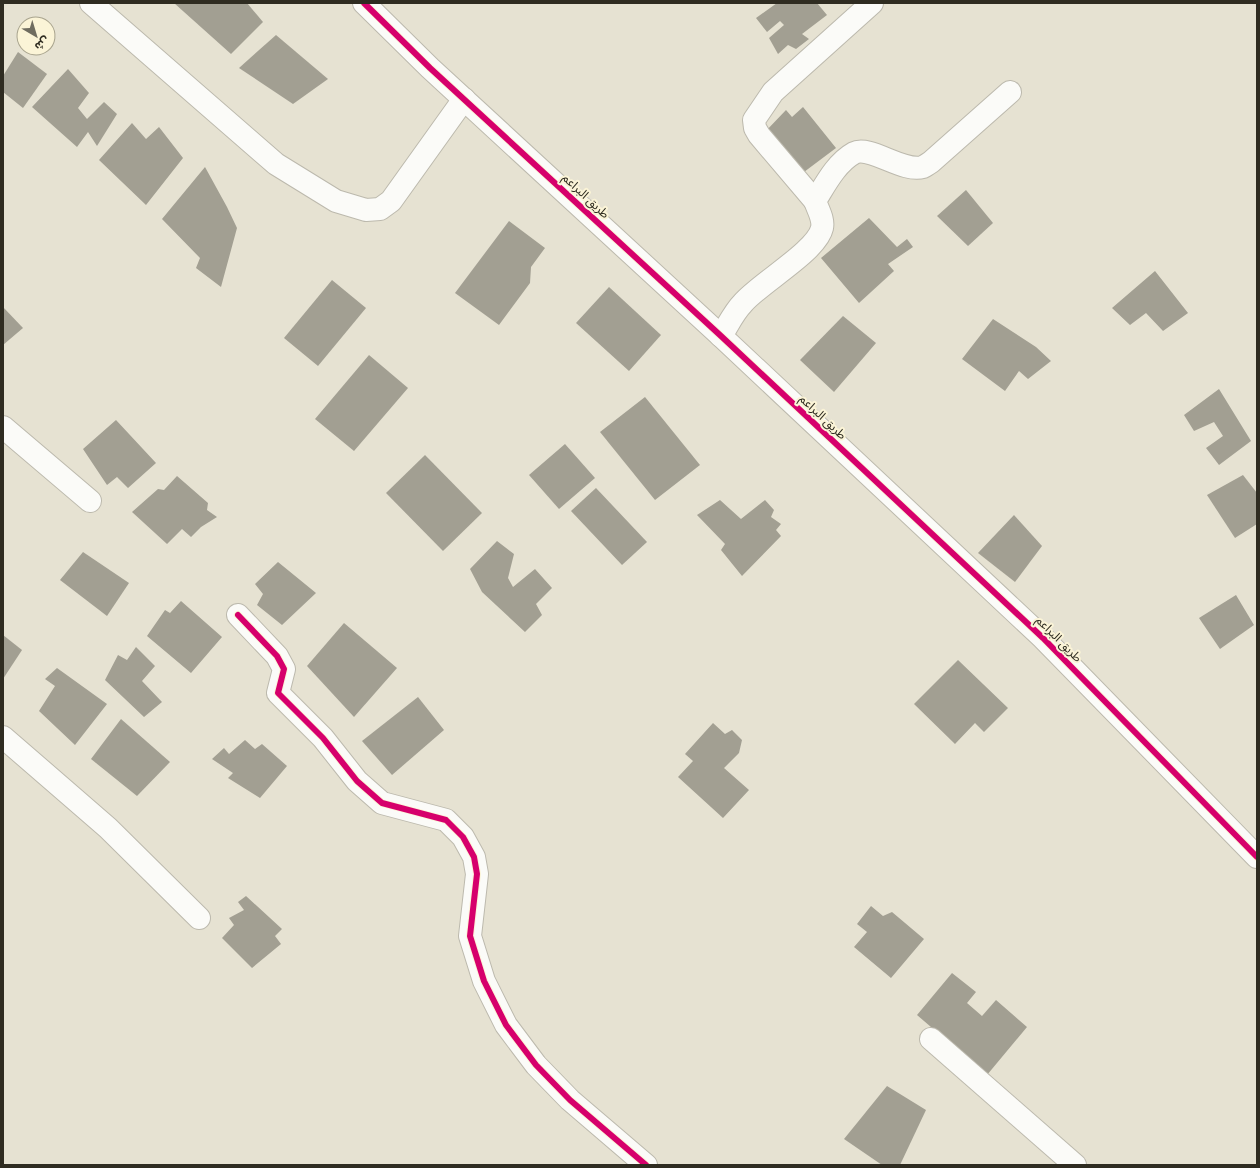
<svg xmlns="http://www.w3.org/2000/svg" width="1260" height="1168" viewBox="0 0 1260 1168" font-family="'Public Sans','Noto Sans Arabic',sans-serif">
<rect width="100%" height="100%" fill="#e6e2d2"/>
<g fill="#a29f92">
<polygon points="174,3 247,3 263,22 231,54"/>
<polygon points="777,3 817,3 827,15 802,34 809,39 796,49 788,45 778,54 769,38 784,25 780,21 767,32 756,18"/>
<polygon points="276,35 328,79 293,104 239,68"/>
<polygon points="18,52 47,74 23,108 3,92 3,76"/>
<polygon points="68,69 89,93 78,108 87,119 104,102 117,114 97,146 88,132 77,147 32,107"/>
<polygon points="803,107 836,148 800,175 764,133 786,110 792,117"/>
<polygon points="132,123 146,139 159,127 183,158 146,205 99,160"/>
<polygon points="205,167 227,207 237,228 221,287 196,268 200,258 162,219"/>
<polygon points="966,190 993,223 968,246 937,216"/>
<polygon points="869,218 897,247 907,239 913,247 888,264 894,271 859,303 821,258"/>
<polygon points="509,221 545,248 531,267 530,283 499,325 455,293"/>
<polygon points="1155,271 1188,313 1163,331 1146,313 1130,325 1112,308"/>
<polygon points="332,280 366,308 318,366 284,338"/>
<polygon points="609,287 661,335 629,371 576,323"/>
<polygon points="3,307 23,328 3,345"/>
<polygon points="843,316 876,343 834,392 800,360"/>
<polygon points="993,319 1036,347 1051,361 1028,379 1019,371 1005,391 962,359"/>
<polygon points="369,355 408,388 354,451 315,419"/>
<polygon points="1219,389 1251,441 1219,465 1206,448 1223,436 1214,422 1194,431 1184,415"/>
<polygon points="645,397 700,465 655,500 600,432"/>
<polygon points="116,420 156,463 128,488 117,477 107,485 83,449"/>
<polygon points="565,444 595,478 559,509 529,475"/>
<polygon points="425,455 482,513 443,551 386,493"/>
<polygon points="1243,475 1257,493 1257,524 1235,538 1207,495"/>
<polygon points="177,476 208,503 207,510 217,517 201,527 191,537 182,529 167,544 132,512 158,489 164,490"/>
<polygon points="596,488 647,542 622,565 571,511"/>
<polygon points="720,500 741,519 765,500 774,510 771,517 781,524 776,530 781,536 742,576 721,550 725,544 697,515"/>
<polygon points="1014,515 1042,546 1015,582 978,553"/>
<polygon points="497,541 514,554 508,578 513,587 535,569 552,588 536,604 542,615 525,632 482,592 470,569"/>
<polygon points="83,552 129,583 107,616 60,580"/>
<polygon points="278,562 316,593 282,625 257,605 263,594 255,584"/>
<polygon points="1236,595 1254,625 1220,649 1199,618"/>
<polygon points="181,601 222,637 191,673 147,636 165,610 170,613"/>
<polygon points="344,623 397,668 354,717 307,666"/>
<polygon points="3,635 22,650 3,679"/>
<polygon points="136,647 155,666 142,681 162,702 144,717 105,680 118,655 127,660"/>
<polygon points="958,660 1008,708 984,732 975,723 955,744 914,704"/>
<polygon points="57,668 107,704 75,745 39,711 55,686 45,679"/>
<polygon points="418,697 444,730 392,775 362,741"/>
<polygon points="121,719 170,762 137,796 91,759"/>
<polygon points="713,723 725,734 732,730 742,740 739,753 724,768 749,790 723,818 678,777 693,761 685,754"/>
<polygon points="245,740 255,749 262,744 287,766 260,798 228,778 233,773 212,759 224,748 229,754"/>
<polygon points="246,896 282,929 275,936 281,944 252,968 222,938 234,925 229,918 244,910 238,902"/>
<polygon points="871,906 883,916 892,912 924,939 891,978 854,947 867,932 857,924"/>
<polygon points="952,973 976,992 967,1003 982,1016 996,1000 1027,1027 987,1075 917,1015"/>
<polygon points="887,1086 926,1110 900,1165 882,1165 844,1139"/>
</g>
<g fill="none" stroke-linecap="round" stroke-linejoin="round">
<defs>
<g id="minor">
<polyline points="91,3 276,164 336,201 366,210 380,209 391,201 464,99"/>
<polyline points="364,3 430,68 721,336 1043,638 1257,857"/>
<polyline points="815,201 759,135 755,128 754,120 773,92 872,3"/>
<path d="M 721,336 C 728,325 734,312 743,303 C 760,283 817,251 822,228 C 824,219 818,210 815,201 C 825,185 836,163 854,153 C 870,145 903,173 923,167 C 925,166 928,164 931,162 L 1010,92"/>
<polyline points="3,427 90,501"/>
<polyline points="238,615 277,656 284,669 278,693 323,738 357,781 382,803 446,820 463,837 474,857 477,874 470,936 484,981 506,1025 536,1065 570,1100 646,1165"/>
<polyline points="3,737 108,828 199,918"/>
<polyline points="931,1039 1075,1165"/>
</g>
</defs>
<use href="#minor" stroke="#bcb9ad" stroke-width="24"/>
<use href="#minor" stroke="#fbfbf8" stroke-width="22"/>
<defs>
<g id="cycleway">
<polyline points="364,3 430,68 721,336 1043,638 1257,857"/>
<polyline points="238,615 277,656 284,669 278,693 323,738 357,781 382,803 446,820 463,837 474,857 477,874 470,936 484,981 506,1025 536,1065 570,1100 646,1165"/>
</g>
</defs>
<use href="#cycleway" stroke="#fbf4d7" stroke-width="8"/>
<use href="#cycleway" stroke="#d6006c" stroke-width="6"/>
</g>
<g text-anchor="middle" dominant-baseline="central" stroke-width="4" stroke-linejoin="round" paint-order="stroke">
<g font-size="12" fill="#2f2c21" stroke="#fbf4d7">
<text transform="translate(586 196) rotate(43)">طريق البراعم</text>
<text transform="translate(823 417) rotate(43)">طريق البراعم</text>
<text transform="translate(1059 639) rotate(45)">طريق البراعم</text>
</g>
</g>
<rect width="1260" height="1168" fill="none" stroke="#2f2c21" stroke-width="8"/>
<g transform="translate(36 36) rotate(142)"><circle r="19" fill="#fbf4d7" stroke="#a9a48e"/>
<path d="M0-3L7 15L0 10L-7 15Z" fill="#6f6c5f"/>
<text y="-6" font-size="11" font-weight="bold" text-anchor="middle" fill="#2f2c21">ش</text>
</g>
</svg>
